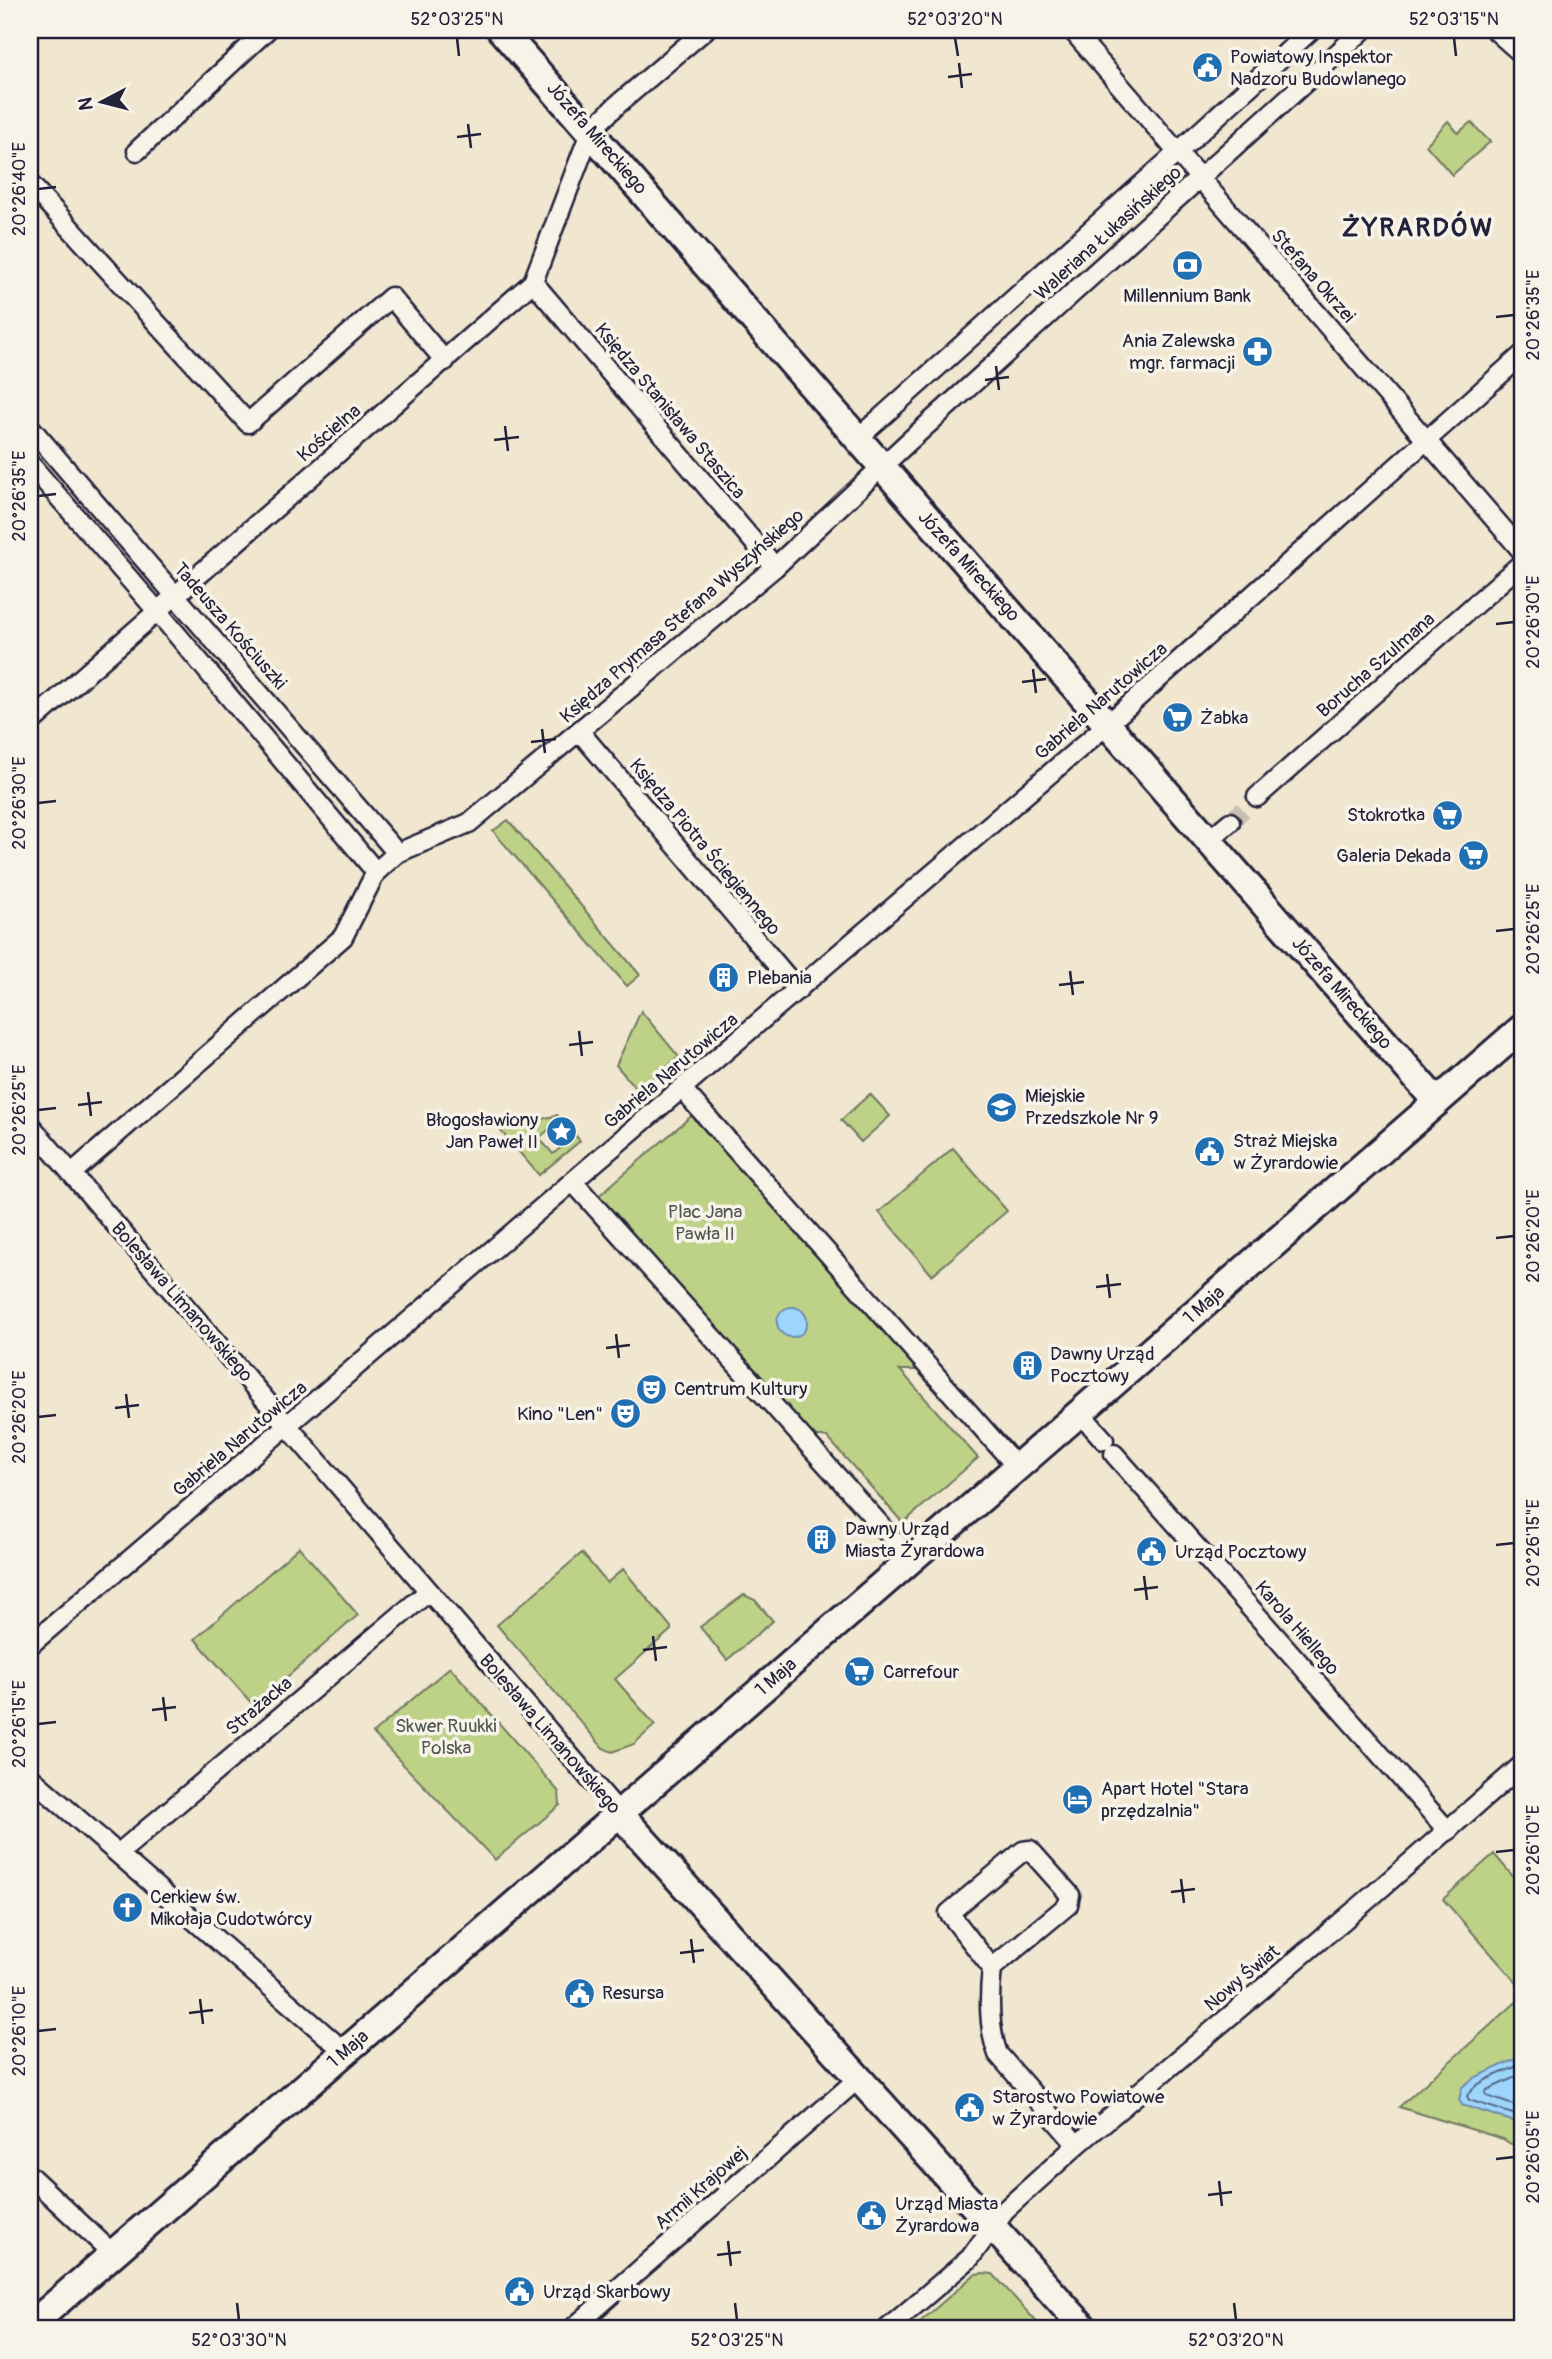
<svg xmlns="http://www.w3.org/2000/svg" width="1552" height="2359" viewBox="0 0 1552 2359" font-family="Pangolin,sans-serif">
<rect width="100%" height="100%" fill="#f1e6d0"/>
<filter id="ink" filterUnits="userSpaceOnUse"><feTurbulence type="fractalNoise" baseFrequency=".0143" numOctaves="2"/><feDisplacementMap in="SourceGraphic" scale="14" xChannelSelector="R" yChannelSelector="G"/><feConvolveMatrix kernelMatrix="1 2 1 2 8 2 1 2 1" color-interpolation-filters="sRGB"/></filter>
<g filter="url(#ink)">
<g fill="#bed287" stroke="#707a61" stroke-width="2">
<polygon points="1448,121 1458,133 1471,122 1490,142 1452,175 1426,145"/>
<polygon points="508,820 640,975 627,986 493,831"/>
<polygon points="641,1011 679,1057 638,1091 616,1065"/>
<polygon points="870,1094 890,1116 861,1142 841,1120"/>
<polygon points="695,1113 921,1370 900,1370 978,1458 903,1523 827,1437 810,1437 596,1198"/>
<polygon points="557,1115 561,1119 539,1138 553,1154 576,1136 580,1141 539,1175 500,1130"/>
<polygon points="953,1148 1007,1211 932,1275 879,1212"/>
<polygon points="299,1547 358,1615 254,1706 195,1639"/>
<polygon points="582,1553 607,1583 623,1569 671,1627 671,1630 615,1679 655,1725 634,1744 612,1752 603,1748 497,1625"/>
<polygon points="744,1595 755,1600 773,1621 727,1660 700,1627"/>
<polygon points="450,1667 559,1792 560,1805 495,1860 373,1733"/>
<polygon points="1494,1854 1522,1887 1522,1989 1443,1899"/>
<polygon points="1522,1997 1522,2056 1474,2079 1462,2105 1522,2124 1522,2145 1511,2144 1503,2139 1399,2107"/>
<polygon points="983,2273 993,2274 1043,2329 912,2329 975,2274"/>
</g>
<g fill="#9ed5fd" stroke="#6c8daf" stroke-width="2">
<circle cx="792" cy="1322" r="15"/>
<polygon points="1522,2056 1522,2124 1462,2105 1459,2100 1462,2087 1474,2078"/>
</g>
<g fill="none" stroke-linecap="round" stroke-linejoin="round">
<g stroke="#546a89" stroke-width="2">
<path d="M 1522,2064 C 1508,2071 1472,2082 1467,2096 L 1469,2100 L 1522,2117"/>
<polyline points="1522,2074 1487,2090 1485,2093 1487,2096 1522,2108"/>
</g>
<polyline stroke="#c8bfb2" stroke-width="18" stroke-dasharray="18 9" stroke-linecap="butt" points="1230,822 1257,797"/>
<defs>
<g id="street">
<polyline points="1072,30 1522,551"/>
<polyline points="1495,30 1522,54"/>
<polyline points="137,151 267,30"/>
<polyline points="30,184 248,423 391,297 445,361"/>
<polyline points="533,282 775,567"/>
<polyline points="30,427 397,853"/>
<polyline points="857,439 1178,152 1311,30"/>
<polyline points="30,464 158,612 376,872"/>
<polyline points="30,723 533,282 591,130 617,105 705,30"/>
<polyline points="580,732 798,990"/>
<polyline points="1257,797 1522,563"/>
<polyline points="1209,840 1230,822"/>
<polyline points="683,1090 1017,1467"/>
<polyline points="30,1125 619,1813"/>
<polyline points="72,1173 343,937 376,872 397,853 469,823 775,567 906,444 1363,30"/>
<polyline points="573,1182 911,1559"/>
<polyline points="1080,1413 1104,1440"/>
<polyline points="1114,1454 1448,1831"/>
<polyline points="30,1645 1108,724 1522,355"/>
<polyline points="30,1777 345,2052"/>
<polyline points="119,1853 428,1592"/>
<path d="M 992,1968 L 949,1913 L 1023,1851 L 1030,1850 L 1070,1895 L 1068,1905 L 992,1968 C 989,1995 988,2028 998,2054 L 1077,2145"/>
<polyline points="30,2176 112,2253"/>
<polyline points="572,2329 859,2078"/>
<polyline points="887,2329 970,2258 1005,2210 1077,2145 1365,1902 1522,1765"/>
</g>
<g id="secondary">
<polyline points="501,30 1437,1102"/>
<polyline points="619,1813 1085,2329"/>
<polyline points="30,2326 1522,1028"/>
</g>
</defs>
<use href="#street" stroke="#22223b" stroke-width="23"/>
<use href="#secondary" stroke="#22223b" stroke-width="32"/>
<use href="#street" stroke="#f7f3e8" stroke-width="18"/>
<use href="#secondary" stroke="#f7f3e8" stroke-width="26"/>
</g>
</g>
<path fill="none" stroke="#22223b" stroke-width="2.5" d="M 457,38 L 459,56M 955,38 L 958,56M 1454,38 L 1456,56M 959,63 L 962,88M 948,77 L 972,74M 468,124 L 471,148M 457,137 L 481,134M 38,189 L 56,187M 1496,317 L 1514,315M 996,366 L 999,390M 985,380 L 1009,377M 505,426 L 508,451M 494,440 L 519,437M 38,496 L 56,494M 1496,624 L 1514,622M 1033,669 L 1036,693M 1022,682 L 1046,679M 542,729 L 545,753M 531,742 L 556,739M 38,803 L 56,801M 1496,931 L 1514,929M 1070,971 L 1073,995M 1059,985 L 1084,982M 579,1031 L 582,1056M 569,1045 L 593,1042M 88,1092 L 91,1116M 78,1105 L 102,1102M 38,1110 L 56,1108M 1496,1238 L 1514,1236M 1107,1274 L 1110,1298M 1096,1287 L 1121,1284M 616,1334 L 619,1358M 606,1348 L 630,1345M 126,1394 L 129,1418M 115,1408 L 139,1405M 38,1417 L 56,1415M 1496,1545 L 1514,1543M 1144,1576 L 1147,1600M 1134,1590 L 1158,1587M 653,1636 L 656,1661M 643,1650 L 667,1647M 163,1697 L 166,1721M 152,1710 L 176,1707M 38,1724 L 56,1722M 1496,1852 L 1514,1850M 1181,1879 L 1184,1903M 1171,1892 L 1195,1889M 691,1939 L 694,1963M 680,1953 L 704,1950M 200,1999 L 203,2024M 189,2013 L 213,2010M 38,2031 L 56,2029M 1496,2159 L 1514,2157M 1219,2181 L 1222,2206M 1208,2195 L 1232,2192M 728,2241 L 731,2266M 717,2255 L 741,2252M 237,2303 L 239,2320M 735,2303 L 737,2320M 1234,2303 L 1236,2320"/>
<defs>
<symbol id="civic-disc" viewBox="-11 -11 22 22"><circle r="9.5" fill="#1f6fb2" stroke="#f7f3e8"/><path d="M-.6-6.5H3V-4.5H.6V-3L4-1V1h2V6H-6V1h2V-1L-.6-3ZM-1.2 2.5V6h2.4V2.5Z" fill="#fff"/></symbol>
<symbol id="bank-disc" viewBox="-11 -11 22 22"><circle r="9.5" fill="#1f6fb2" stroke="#f7f3e8"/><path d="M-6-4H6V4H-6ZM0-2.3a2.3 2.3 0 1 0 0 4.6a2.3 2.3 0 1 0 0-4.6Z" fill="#fff"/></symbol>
<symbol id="pharmacy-disc" viewBox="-11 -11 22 22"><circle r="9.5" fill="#1f6fb2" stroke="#f7f3e8"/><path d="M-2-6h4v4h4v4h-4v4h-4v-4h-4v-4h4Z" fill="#fff"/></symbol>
<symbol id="supermarket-disc" viewBox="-11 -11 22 22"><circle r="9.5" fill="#1f6fb2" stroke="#f7f3e8"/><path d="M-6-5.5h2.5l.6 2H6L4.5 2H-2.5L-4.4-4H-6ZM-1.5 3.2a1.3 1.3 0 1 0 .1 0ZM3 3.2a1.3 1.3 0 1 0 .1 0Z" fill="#fff"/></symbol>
<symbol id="building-disc" viewBox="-11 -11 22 22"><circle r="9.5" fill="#1f6fb2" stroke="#f7f3e8"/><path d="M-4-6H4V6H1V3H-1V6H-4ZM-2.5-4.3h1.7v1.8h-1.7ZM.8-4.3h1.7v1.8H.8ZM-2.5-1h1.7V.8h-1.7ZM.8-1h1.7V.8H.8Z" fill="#fff"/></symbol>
<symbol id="school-disc" viewBox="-11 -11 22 22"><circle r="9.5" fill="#1f6fb2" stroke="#f7f3e8"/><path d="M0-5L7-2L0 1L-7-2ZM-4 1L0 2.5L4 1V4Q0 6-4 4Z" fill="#fff"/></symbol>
<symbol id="sight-disc" viewBox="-11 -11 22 22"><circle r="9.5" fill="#1f6fb2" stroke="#f7f3e8"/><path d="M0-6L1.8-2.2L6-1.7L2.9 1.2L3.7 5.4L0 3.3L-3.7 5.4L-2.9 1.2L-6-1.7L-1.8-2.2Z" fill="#fff"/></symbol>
<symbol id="theatre-disc" viewBox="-11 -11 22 22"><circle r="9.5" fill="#1f6fb2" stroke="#f7f3e8"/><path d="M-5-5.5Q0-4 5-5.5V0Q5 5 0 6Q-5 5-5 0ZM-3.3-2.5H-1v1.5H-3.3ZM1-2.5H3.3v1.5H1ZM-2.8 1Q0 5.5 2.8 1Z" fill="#fff"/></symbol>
<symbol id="hotel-disc" viewBox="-11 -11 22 22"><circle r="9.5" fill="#1f6fb2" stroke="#f7f3e8"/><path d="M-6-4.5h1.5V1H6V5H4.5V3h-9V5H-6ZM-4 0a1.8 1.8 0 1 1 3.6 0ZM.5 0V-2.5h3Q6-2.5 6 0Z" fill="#fff"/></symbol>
<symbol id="church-disc" viewBox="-11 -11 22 22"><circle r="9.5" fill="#1f6fb2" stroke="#f7f3e8"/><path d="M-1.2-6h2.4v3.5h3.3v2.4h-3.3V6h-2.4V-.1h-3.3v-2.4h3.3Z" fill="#fff"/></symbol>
</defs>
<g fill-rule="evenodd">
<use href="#civic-disc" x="1190" y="50" width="35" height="35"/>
<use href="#bank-disc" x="1170" y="248" width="35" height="35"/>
<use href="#pharmacy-disc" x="1240" y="334" width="35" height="35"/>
<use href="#supermarket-disc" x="1160" y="700" width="35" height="35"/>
<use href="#supermarket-disc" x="1430" y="798" width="35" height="35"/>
<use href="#supermarket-disc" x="1456" y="838" width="35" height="35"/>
<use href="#building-disc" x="706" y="960" width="35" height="35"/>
<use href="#school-disc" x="984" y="1090" width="35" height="35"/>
<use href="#sight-disc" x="544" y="1114" width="35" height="35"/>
<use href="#civic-disc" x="1192" y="1134" width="35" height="35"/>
<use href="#building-disc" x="1010" y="1348" width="35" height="35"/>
<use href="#theatre-disc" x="634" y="1372" width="35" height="35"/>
<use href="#theatre-disc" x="608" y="1396" width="35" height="35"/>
<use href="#building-disc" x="804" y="1522" width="35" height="35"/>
<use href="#civic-disc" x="1134" y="1534" width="35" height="35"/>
<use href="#supermarket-disc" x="842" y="1654" width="35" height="35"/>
<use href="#hotel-disc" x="1060" y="1782" width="35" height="35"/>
<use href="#church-disc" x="110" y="1890" width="35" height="35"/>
<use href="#civic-disc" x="562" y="1976" width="35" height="35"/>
<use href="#civic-disc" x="952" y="2090" width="35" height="35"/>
<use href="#civic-disc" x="854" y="2198" width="35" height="35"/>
<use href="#civic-disc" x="502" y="2274" width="35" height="35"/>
</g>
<g text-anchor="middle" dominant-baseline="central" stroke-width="7" stroke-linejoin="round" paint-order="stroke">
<g font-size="19" fill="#22223b" stroke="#f7f3e8" text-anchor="start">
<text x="1230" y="57">Powiatowy Inspektor<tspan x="1230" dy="22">Nadzoru Budowlanego</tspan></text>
<text x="1187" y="296" text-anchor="middle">Millennium Bank</text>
<text x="1235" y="341" text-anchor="end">Ania Zalewska<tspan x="1235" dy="22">mgr. farmacji</tspan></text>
<text x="1200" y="718">Żabka</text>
<text x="1425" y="815" text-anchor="end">Stokrotka</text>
<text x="1451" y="856" text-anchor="end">Galeria Dekada</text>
<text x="747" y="978">Plebania</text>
<text x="1025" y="1096">Miejskie<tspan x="1025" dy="22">Przedszkole Nr 9</tspan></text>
<text x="538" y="1120" text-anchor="end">Błogosławiony<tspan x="538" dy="22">Jan Paweł II</tspan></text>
<text x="1233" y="1141">Straż Miejska<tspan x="1233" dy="22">w Żyrardowie</tspan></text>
<text x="1050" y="1354">Dawny Urząd<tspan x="1050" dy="22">Pocztowy</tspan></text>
<text x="674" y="1389">Centrum Kultury</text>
<text x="603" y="1414" text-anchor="end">Kino "Len"</text>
<text x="845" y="1529">Dawny Urząd<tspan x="845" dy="22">Miasta Żyrardowa</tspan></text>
<text x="1175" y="1552">Urząd Pocztowy</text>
<text x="883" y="1672">Carrefour</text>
<text x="1101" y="1789">Apart Hotel "Stara<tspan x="1101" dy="22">przędzalnia"</tspan></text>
<text x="150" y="1897">Cerkiew św.<tspan x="150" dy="22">Mikołaja Cudotwórcy</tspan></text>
<text x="602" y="1993">Resursa</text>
<text x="992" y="2097">Starostwo Powiatowe<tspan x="992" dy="22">w Żyrardowie</tspan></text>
<text x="895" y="2204">Urząd Miasta<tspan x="895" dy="22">Żyrardowa</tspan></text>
<text x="543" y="2292">Urząd Skarbowy</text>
</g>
<g font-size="19" fill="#22223b" stroke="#f7f3e8">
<text transform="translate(597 138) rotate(49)">Józefa Mireckiego</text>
<text transform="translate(1108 233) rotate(-42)">Waleriana Łukasińskiego</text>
<text transform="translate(1313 276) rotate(49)">Stefana Okrzei</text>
<text transform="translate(670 411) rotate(50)">Księdza Stanisława Staszica</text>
<text transform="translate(329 433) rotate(-41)">Kościelna</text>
<text transform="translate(969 566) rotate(48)">Józefa Mireckiego</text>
<text transform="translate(682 616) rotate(-41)">Księdza Prymasa Stefana Wyszyńskiego</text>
<text transform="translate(230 626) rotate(49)">Tadeusza Kościuszki</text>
<text transform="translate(1376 665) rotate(-41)">Borucha Szulmana</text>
<text transform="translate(1101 701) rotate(-41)">Gabriela Narutowicza</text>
<text transform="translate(705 847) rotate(50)">Księdza Piotra Ściegiennego</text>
<text transform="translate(1342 993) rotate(49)">Józefa Mireckiego</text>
<text transform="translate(671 1071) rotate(-40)">Gabriela Narutowicza</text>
<text transform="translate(182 1302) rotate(49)">Bolesława Limanowskiego</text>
<text transform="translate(1204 1305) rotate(-41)">1 Maja</text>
<text transform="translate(240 1439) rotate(-40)">Gabriela Narutowicza</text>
<text transform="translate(1297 1628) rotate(49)">Karola Hiellego</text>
<text transform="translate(776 1677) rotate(-41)">1 Maja</text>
<text transform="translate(259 1706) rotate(-40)">Strażacka</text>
<text transform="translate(550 1734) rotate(49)">Bolesława Limanowskiego</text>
<text transform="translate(1242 1978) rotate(-40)">Nowy Świat</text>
<text transform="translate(348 2049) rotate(-41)">1 Maja</text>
<text transform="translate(701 2188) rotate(-41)">Armii Krajowej</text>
</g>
<g font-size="19" fill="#515752" stroke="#f7f3e8">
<text x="705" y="1212">Plac Jana<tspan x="705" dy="22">Pawła II</tspan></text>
<text x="446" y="1726">Skwer Ruukki<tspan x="446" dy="22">Polska</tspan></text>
</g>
<g font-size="26" font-weight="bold" letter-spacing="2" fill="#22223b" stroke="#f7f3e8">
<text x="1418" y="228">ŻYRARDÓW</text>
</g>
</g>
<rect width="1552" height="2359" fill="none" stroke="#f7f3e8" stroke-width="77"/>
<g transform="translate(102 102) rotate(263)" stroke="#f7f3e8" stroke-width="5" paint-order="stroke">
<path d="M0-5L12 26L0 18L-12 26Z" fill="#22223b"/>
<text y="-10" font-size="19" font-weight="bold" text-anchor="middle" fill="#22223b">N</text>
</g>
<rect x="38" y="38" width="1476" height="2282" fill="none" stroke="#22223b" stroke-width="2.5"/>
<g font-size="18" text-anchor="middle" fill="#22223b">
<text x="457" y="25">52°03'25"N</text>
<text x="955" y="25">52°03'20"N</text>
<text x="1454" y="25">52°03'15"N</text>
<text transform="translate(19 189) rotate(-90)" y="6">20°26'40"E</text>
<text transform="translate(1533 315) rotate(-90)" y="6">20°26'35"E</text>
<text transform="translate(19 496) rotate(-90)" y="6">20°26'35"E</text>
<text transform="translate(1533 622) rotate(-90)" y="6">20°26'30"E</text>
<text transform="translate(19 803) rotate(-90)" y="6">20°26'30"E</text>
<text transform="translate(1533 929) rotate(-90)" y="6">20°26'25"E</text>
<text transform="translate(19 1110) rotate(-90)" y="6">20°26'25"E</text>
<text transform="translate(1533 1236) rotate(-90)" y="6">20°26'20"E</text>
<text transform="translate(19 1417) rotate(-90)" y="6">20°26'20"E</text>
<text transform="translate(1533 1543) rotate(-90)" y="6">20°26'15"E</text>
<text transform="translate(19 1724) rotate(-90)" y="6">20°26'15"E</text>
<text transform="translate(1533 1850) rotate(-90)" y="6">20°26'10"E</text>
<text transform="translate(19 2031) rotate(-90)" y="6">20°26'10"E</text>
<text transform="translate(1533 2157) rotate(-90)" y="6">20°26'05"E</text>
<text x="239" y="2346">52°03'30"N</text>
<text x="737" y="2346">52°03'25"N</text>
<text x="1236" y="2346">52°03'20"N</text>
</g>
</svg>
